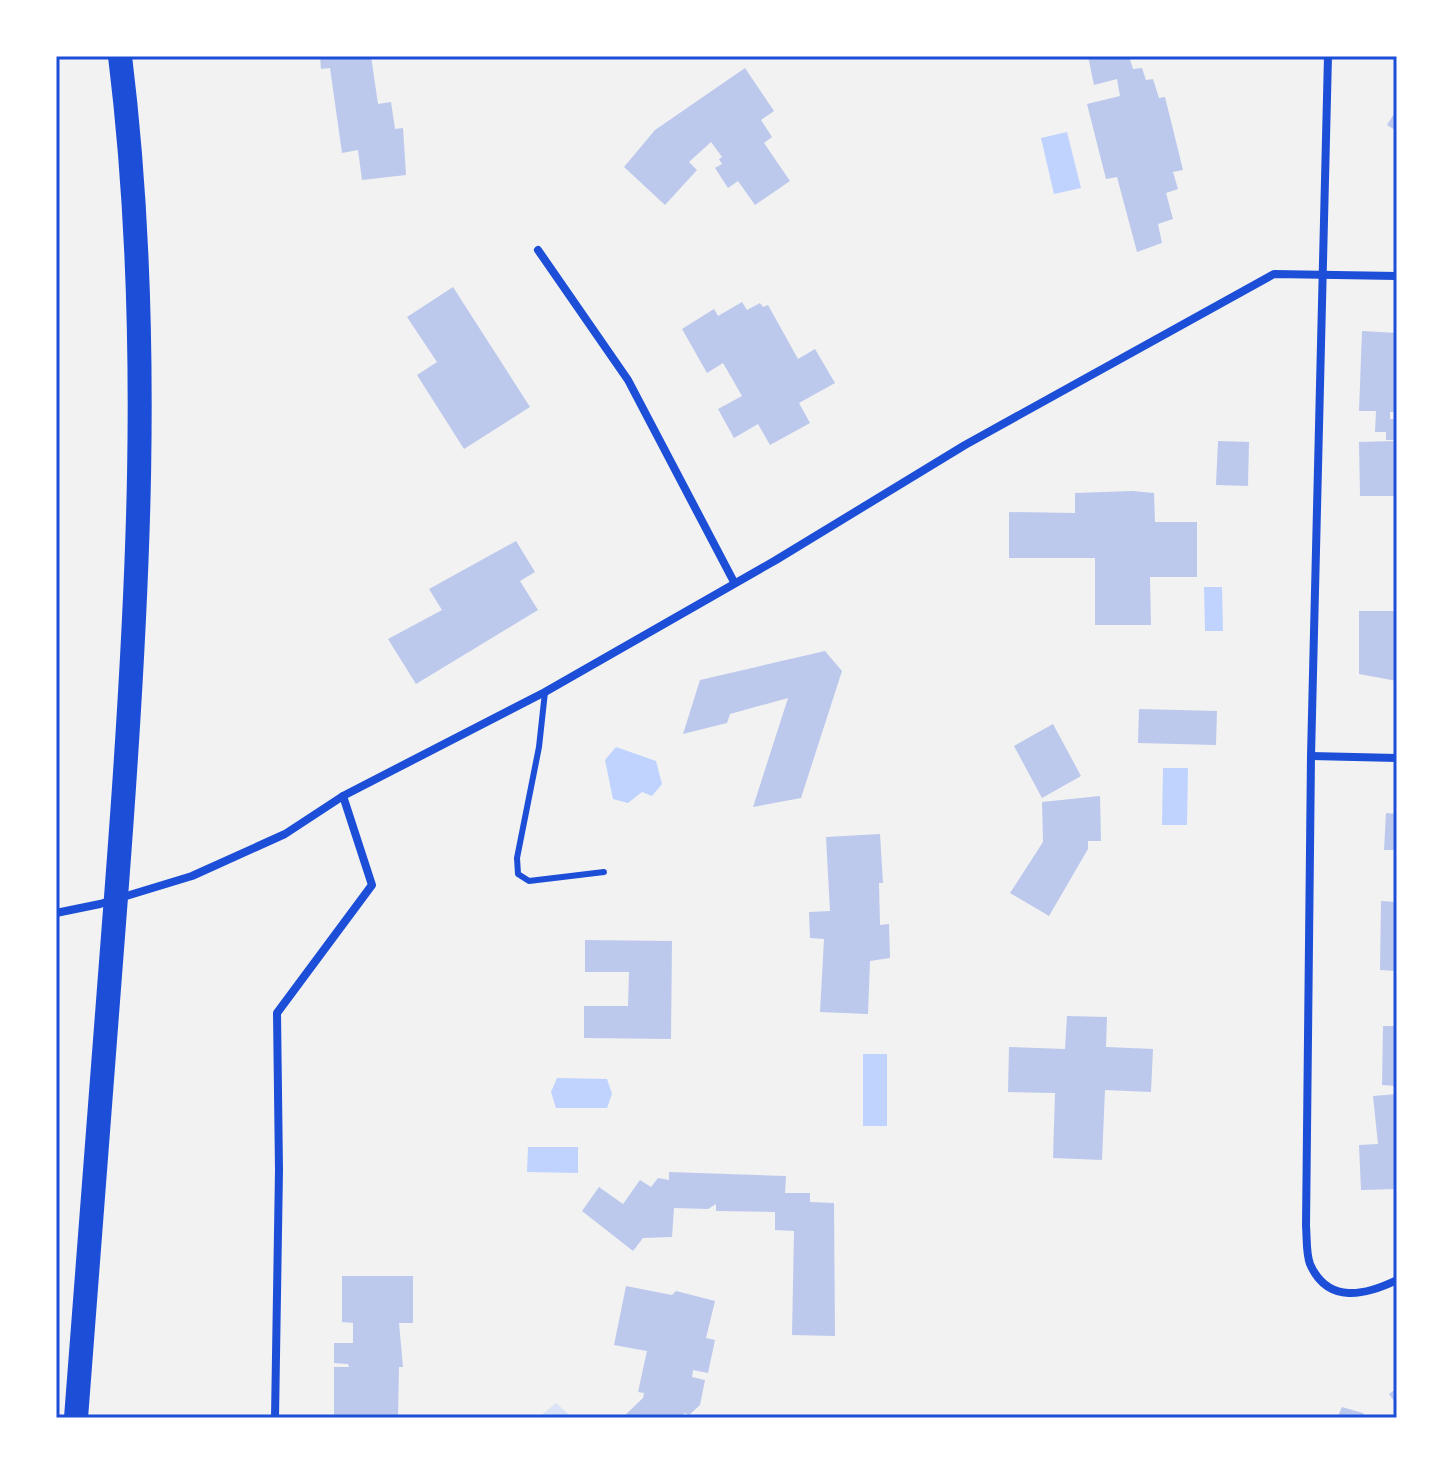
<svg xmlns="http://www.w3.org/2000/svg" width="1453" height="1474" viewBox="0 0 1453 1474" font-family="Lato,sans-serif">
<rect width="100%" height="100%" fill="#f2f2f2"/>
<polygon fill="#dbe4f7" points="556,1403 573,1418 538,1418"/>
<g fill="#bfd3fe">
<polygon points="1067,132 1081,188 1054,194 1041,138"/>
<polygon points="1204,587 1222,587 1223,631 1205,631"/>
<polygon points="616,747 656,761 662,784 652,796 642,792 628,803 613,799 605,760"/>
<polygon points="1163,768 1188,768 1187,825 1162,825"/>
<rect x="863" y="1054" width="24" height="72"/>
<polygon points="557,1078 607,1079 612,1094 607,1108 556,1108 551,1092"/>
<polygon points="528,1147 578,1147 578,1173 527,1172"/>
</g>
<g fill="#bdc9ec">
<polygon points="320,56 371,56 378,104 391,102 395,129 403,128 406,175 362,180 358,150 342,153 330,68 321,69"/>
<polygon points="1088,56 1129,56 1133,69 1142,68 1146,80 1153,79 1159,98 1165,97 1183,170 1173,172 1178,189 1166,193 1173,219 1158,224 1162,243 1137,252 1117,177 1106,179 1087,104 1120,96 1117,79 1094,85"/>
<polygon points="745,68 774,111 761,120 772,137 764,143 790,181 755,205 738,181 728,188 715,168 722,164 719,159 722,157 711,142 689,162 697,170 665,205 624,167 655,130"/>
<polygon points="1397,109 1397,131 1387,125"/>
<polygon points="453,287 530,407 464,449 417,375 437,362 407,317"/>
<polygon points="742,302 747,310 760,303 763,307 768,305 798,359 815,349 835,383 799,403 810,423 770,445 758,424 734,438 718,409 742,396 723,363 707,373 682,329 714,309 718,316"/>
<polygon points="1362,331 1397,333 1397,412 1390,412 1390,419 1397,419 1397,440 1386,440 1386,432 1375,432 1376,411 1359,411"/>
<polygon points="1218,441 1249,442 1248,486 1216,485"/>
<polygon points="1397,441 1397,496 1360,496 1359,442"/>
<polygon points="1132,491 1154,493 1155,522 1197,522 1197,577 1150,577 1151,625 1095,625 1095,558 1009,558 1009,512 1075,513 1075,493"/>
<polygon points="516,541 535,572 520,581 538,610 416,684 388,639 442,610 429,589"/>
<polygon points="1359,611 1397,611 1397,681 1359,674"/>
<polygon points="825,651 842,671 801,798 753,807 788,698 730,714 727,723 683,734 700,680"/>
<polygon points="1139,709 1217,711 1216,745 1138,743"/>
<polygon points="1053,724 1081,776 1042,798 1014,746"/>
<polygon points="1100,796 1101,841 1088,841 1088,849 1049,916 1010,893 1043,842 1042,802"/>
<polygon points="1386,813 1397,814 1397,850 1384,850"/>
<polygon points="880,834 883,883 879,883 880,925 889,924 890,958 870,961 868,1014 820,1012 824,939 810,938 809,912 830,911 826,837"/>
<polygon points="1381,901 1397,902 1397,971 1380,970"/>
<polygon points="585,940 672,941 671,1039 584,1038 584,1006 628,1006 629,972 585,972"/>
<polygon points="1067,1016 1107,1017 1106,1047 1153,1049 1151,1092 1105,1090 1102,1160 1053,1158 1055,1093 1008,1092 1009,1047 1065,1049"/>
<polygon points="1383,1026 1397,1026 1397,1086 1382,1085"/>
<polygon points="1397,1094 1397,1189 1361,1190 1359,1145 1378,1144 1373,1096"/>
<polygon points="669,1172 786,1176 785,1193 810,1193 810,1202 834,1203 835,1336 792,1335 794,1231 775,1230 775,1212 716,1211 716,1204 708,1209 674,1208 672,1237 643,1238 633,1251 582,1211 599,1187 623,1204 640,1180 651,1187 658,1178 669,1180"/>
<polygon points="342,1276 413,1276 413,1323 399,1323 403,1367 399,1367 398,1417 334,1418 334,1367 349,1367 348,1364 334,1363 334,1343 353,1343 353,1323 342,1322"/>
<polygon points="626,1286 672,1295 676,1291 715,1301 706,1338 715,1340 708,1373 693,1370 692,1377 705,1380 700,1405 689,1415 684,1413 684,1418 622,1418 643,1398 644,1393 638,1392 647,1351 614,1345"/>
<polygon points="1397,1388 1397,1405 1389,1394"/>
<polygon points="1342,1407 1363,1413 1366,1418 1337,1418"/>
</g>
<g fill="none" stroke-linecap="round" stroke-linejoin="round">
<polyline stroke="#1d4ed8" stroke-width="6" points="545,692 539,747 517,858 518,874 529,881 604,872"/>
<g stroke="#1d4ed8" stroke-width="8">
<path d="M 1328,56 L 1311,756 L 1306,1226 C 1307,1238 1306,1254 1310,1264 C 1328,1305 1366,1295 1397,1280"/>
<polyline points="538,250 628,380 734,582"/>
<polyline points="1311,756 1397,758"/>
<polyline points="56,913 100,904 192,876 285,834 343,796 545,692 776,560 965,445 1274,274 1397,276"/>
<polyline points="275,1418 279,1170 277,1013 372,885 343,796"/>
</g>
<path stroke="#1d4ed8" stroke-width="24" d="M 76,1418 C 90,1240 103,1062 117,884 C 138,608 154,332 120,56"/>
</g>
<rect width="1453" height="1474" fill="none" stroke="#ffffff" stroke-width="116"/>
<rect x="58" y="58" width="1337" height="1358" fill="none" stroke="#1d4ed8" stroke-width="3"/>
</svg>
